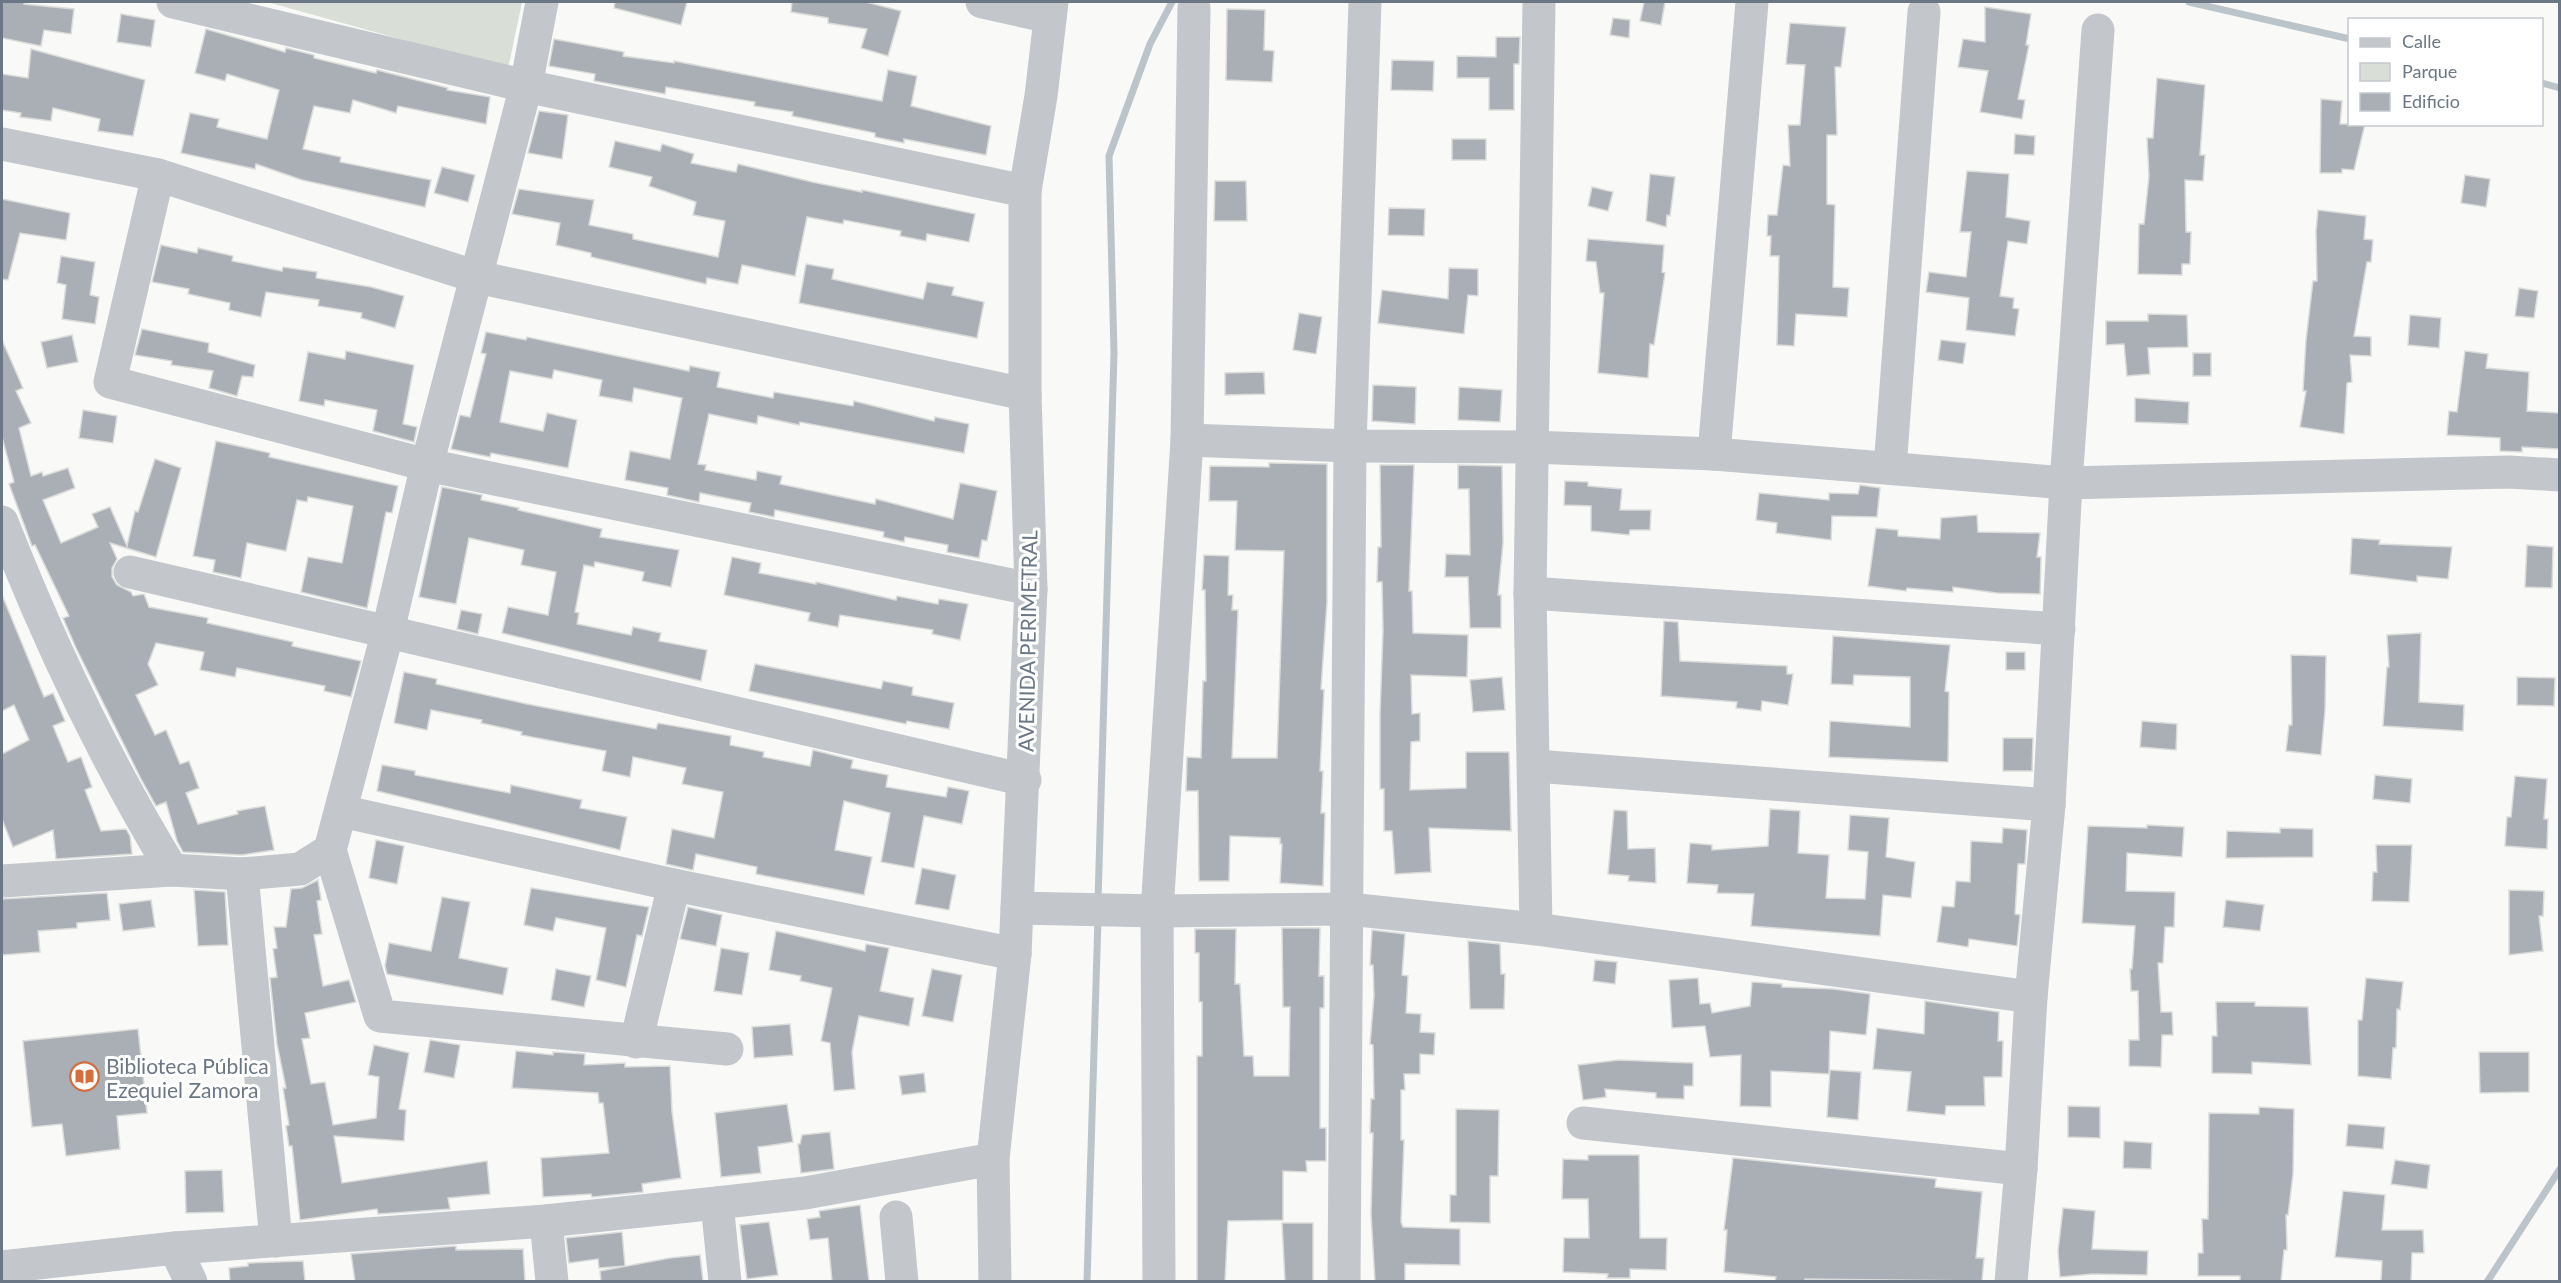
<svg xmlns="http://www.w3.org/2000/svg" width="2561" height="1283" viewBox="0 0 2561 1283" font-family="Lato,sans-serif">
<rect width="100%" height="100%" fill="#f9f9f7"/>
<polygon fill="#d9ded7" points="267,2 522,2 508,69"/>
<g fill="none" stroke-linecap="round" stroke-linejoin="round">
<g stroke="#bbc4c9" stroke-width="7">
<polyline points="2189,2 2350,39"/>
<polyline points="2542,83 2560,88"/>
<polyline points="1098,901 1114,353 1109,156 1150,44 1172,2"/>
<polyline points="1087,1282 1098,918"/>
<polyline points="2487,1282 2560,1169"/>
</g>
</g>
<g fill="#a9afb5" stroke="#dbdbd9" stroke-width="1.5">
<polygon points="2,2 25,2 24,4 74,9 71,34 44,30 41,46 2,38"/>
<polygon points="615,2 687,2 681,25 614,8"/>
<polygon points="792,2 866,2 901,11 888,56 861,48 867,29 828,23 828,18 791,12"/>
<polygon points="1644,2 1665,2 1661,25 1640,21"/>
<polygon points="1985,7 2031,14 2026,45 2029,45 2018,99 2025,100 2022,119 1980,112 1988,71 1958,67 1963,39 1985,42"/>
<polygon points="1227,9 1265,10 1264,50 1274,51 1272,82 1226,80"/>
<polygon points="121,14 155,20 151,47 117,42"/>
<polygon points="1613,18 1630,20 1629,38 1610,35"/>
<polygon points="1790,23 1846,27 1841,67 1835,67 1837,135 1827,135 1827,204 1835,205 1833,287 1849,288 1847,317 1796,314 1794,346 1777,345 1779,256 1770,256 1771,236 1767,236 1768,215 1777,215 1783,165 1790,166 1788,125 1800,125 1805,65 1786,64"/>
<polygon points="206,29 285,52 286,48 314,55 314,58 376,73 377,70 448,88 447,90 490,97 486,124 398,106 396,113 353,100 350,113 314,106 303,149 341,157 340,162 431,180 425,207 302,180 256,164 255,169 181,153 190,113 219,119 217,127 267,139 279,90 227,74 225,81 195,73"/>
<polygon points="1496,37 1520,37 1519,64 1514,64 1514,110 1489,110 1489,78 1457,78 1457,56 1496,57"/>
<polygon points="554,39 624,52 623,56 674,63 674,61 882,101 888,70 917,76 911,106 991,126 986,155 904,139 904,143 875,137 875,133 792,116 793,112 754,106 755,102 666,87 665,94 594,81 595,74 549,66"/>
<polygon points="31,49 145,80 133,136 98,131 100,119 53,108 51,121 20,117 21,113 2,110 2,74 28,78"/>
<polygon points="1392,60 1434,61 1433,91 1391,90"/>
<polygon points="2157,78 2205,85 2200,155 2205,155 2203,181 2185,180 2186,232 2191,232 2190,264 2182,264 2182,275 2138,274 2139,224 2144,224 2149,176 2147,138 2153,138"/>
<polygon points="2321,99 2342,101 2340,124 2365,124 2354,170 2342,169 2342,173 2320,173"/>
<polygon points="539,111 568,115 562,159 528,153"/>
<polygon points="2015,134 2035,136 2034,155 2014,154"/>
<rect x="1452" y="139" width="34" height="21"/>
<polygon points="615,141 660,151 662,144 694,154 691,163 736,172 738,164 812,182 862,192 862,190 975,214 969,242 927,234 926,241 900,236 901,231 844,220 843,224 807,217 795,276 742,265 738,284 707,278 706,284 591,257 591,253 556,245 560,223 512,214 519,189 594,200 589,225 633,234 633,239 718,257 725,221 693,215 696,202 649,186 652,177 609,167"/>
<polygon points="442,167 475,175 468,202 434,193"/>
<polygon points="1967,171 2009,174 2006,217 2030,221 2027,244 2008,241 2000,296 2014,298 2013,308 2019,309 2015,336 1966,330 1969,298 1926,292 1929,272 1966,277 1971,232 1960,232"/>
<polygon points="1650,174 1675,177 1670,216 1667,215 1666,227 1646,221"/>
<polygon points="2465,175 2490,179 2486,207 2461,203"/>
<polygon points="1215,181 1246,181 1247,221 1214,221"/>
<polygon points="1592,187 1613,192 1608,211 1588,206"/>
<polygon points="2,199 70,213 66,240 20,233 8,280 2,279"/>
<polygon points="1389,208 1425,209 1424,236 1388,235"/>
<polygon points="2318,210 2366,216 2364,239 2373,240 2371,262 2367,262 2354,336 2371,337 2371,356 2350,355 2352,382 2347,383 2344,434 2300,427 2306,391 2303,391 2306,340 2313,281 2317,281 2316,231"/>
<polygon points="1588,239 1664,245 1662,272 1665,273 1654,345 1650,344 1648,378 1598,373 1604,293 1600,293 1596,262 1586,261"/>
<polygon points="161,245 197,253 198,248 233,256 232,261 282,271 283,267 317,272 316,278 371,287 404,296 395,328 361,318 362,313 318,306 319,300 266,292 261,317 229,310 230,303 188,294 189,289 152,282"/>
<polygon points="61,256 95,262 90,295 99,297 95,324 62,319 66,285 57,283"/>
<polygon points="806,264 834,269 832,279 923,299 927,282 954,287 952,295 984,302 977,338 799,303"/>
<polygon points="1449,268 1478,269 1478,296 1468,295 1464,334 1378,323 1382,290 1448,299"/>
<polygon points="2519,288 2538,291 2534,318 2515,316"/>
<polygon points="1299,313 1322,317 1316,354 1293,350"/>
<polygon points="2148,314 2187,315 2188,347 2148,348 2150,374 2127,376 2124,344 2106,345 2106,321 2148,321"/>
<polygon points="2410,315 2441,318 2439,348 2408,345"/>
<polygon points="142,329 209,343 208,352 255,365 253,377 242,376 237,396 209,388 213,371 171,365 172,361 135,355"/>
<polygon points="486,332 526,340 527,337 689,371 690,366 720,372 717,387 773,398 774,392 853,406 854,401 934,421 935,417 969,424 964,453 800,422 799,425 758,416 757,424 709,414 698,464 706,465 705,470 756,480 757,471 782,476 780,484 875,504 876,499 953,519 960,483 997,491 987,541 982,540 979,558 947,552 948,545 905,537 904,542 883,537 884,532 775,510 774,517 749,512 751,503 700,493 699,502 667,495 668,488 625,480 630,451 670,459 682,398 634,388 632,402 599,396 602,380 554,370 552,379 510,371 500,422 543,431 547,413 577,420 568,468 491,453 490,457 451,449 460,415 470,417 486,354 481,353"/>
<polygon points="72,335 78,362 47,368 41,342"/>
<polygon points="2,340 23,388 16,391 31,423 19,428 31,476 42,472 43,476 68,468 75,488 43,500 61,543 98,527 92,514 110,507 127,546 135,511 138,512 155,459 181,468 156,557 110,543 117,559 112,568 112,577 117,585 131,592 133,596 144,594 149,607 208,618 207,623 293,642 292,646 361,661 351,697 324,691 325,686 237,668 235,677 200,670 204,652 156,643 148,664 158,685 136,695 155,735 166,730 180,764 189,761 199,788 186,793 198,824 238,814 237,811 265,806 274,850 242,855 183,852 177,841 166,802 156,806 140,777 76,648 63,618 69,616 35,545 32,546 9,484 14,482 2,437"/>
<polygon points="1941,340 1966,343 1963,364 1938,360"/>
<polygon points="346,351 414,365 403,424 417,427 414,442 373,431 377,410 325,400 324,406 299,401 308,352 345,359"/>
<polygon points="2465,351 2488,354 2486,368 2529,372 2527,411 2559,413 2559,449 2522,447 2522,452 2500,451 2500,438 2447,435 2449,411 2457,412"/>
<rect x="2193" y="353" width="18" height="23"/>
<polygon points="1264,372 1265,394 1225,395 1225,373"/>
<polygon points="1373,385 1416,387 1415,424 1372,421"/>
<polygon points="1459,387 1502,390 1500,422 1458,420"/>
<polygon points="2135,398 2189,402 2188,424 2135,422"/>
<polygon points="83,410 117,416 113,443 79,438"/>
<polygon points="216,441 270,453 269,457 398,486 392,513 386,512 367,608 301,592 308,557 342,563 353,506 308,497 307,502 297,500 286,551 247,543 241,578 213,572 215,560 193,556"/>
<polygon points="1269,463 1327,464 1327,602 1321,689 1324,690 1320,771 1323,771 1321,813 1325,813 1323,886 1280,883 1282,844 1280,844 1280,838 1230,836 1229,881 1199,881 1198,791 1186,791 1187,757 1201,758 1203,681 1206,681 1205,590 1202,590 1204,555 1229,556 1228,595 1233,595 1232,610 1238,610 1232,758 1277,758 1284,551 1235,550 1237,501 1209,501 1210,466 1269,467"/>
<polygon points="1380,465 1414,465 1409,591 1412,591 1413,633 1468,635 1467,677 1411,675 1412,714 1420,713 1420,741 1411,742 1410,790 1466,788 1466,752 1509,752 1511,831 1429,828 1431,872 1395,874 1392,831 1384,831 1384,789 1380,789 1380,714 1383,630 1382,582 1377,582 1378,547 1381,547"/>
<polygon points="1458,465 1502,466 1503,543 1498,595 1501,595 1501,628 1470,628 1468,577 1445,577 1446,554 1470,555 1469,489 1458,489"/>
<polygon points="1565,481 1588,482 1588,486 1622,489 1620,510 1651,510 1650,530 1630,530 1629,535 1591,531 1591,506 1564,505"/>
<polygon points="1860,485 1880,488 1877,517 1832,516 1831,540 1776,533 1777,523 1756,520 1759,493 1829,500 1829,493 1858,494"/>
<polygon points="442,487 482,495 481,500 519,508 518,510 602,529 600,537 679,550 671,587 642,581 644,572 595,562 594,567 584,565 575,612 579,613 577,624 631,635 633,627 661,633 659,641 707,650 701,681 502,633 508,607 548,615 556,572 521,565 524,550 469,538 456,604 419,597"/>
<polygon points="1977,515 1978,532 2040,533 2037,557 2041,557 2040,594 1997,593 1953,587 1953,592 1907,588 1906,591 1868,586 1876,528 1898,530 1898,536 1940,539 1941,518"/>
<polygon points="2352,538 2380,540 2379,544 2452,547 2448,579 2417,576 2417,582 2350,574"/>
<polygon points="2527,545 2553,547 2552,588 2525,587"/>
<polygon points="732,557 761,563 759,573 816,584 816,582 896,600 897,596 938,604 939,599 968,604 960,640 932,634 933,630 840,615 838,627 808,621 810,613 724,595"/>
<polygon points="2,595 44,697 53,693 65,721 53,726 68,762 81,757 92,787 85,790 101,831 126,829 130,836 132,854 56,859 53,830 13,847 2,819 2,754 29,740 14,705 2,711"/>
<polygon points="461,610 482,614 478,634 457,629"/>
<polygon points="1664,621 1678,622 1680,661 1787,666 1787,674 1793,674 1788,705 1762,701 1761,711 1736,708 1737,702 1661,696"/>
<polygon points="2421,633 2419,702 2464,705 2463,731 2383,726 2387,667 2389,667 2387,635"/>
<polygon points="1833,636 1950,645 1945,691 1949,692 1948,762 1829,757 1830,721 1910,727 1910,677 1854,675 1853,685 1831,684"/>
<rect x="2006" y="652" width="19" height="18"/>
<polygon points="2291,655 2326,656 2325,710 2321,755 2286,751 2289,725 2292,725"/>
<polygon points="755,664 881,689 883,681 913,687 912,695 954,703 949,729 907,721 906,724 749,691"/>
<polygon points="404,672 437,679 436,684 527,704 656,729 658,723 731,736 730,745 764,752 763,757 810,766 813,750 853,760 851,768 888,775 886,787 946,797 948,787 969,791 962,824 924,816 914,868 881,862 890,813 844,801 835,850 872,857 864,895 756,874 757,867 696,854 693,870 666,864 672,829 714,838 723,792 682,784 686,768 633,757 630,777 602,771 606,751 521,735 522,732 481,723 482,720 431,710 427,730 394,723"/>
<polygon points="1502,677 1505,710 1473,712 1470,680"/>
<polygon points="2517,677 2555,678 2554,706 2517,705"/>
<polygon points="2142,721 2177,724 2176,750 2140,747"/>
<polygon points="2003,738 2033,738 2032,771 2003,771"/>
<polygon points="382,765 415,771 415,775 510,793 511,785 582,800 580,808 627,817 620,850 377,791"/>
<polygon points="2375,775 2412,779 2410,803 2373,799"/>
<polygon points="2515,776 2547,779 2544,819 2548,819 2547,849 2505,846 2507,817 2511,817"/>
<polygon points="1770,809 1800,811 1798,853 1829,855 1826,898 1865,899 1868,852 1848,850 1850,815 1889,818 1886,857 1915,862 1911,898 1883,895 1880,936 1751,926 1754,894 1717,893 1718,885 1687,883 1690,843 1712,845 1712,850 1768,846"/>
<polygon points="1614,810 1627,811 1628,849 1655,848 1656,883 1628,881 1629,876 1608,874"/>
<polygon points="2147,825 2184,827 2182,857 2127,853 2126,891 2175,892 2174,927 2165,927 2163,963 2158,963 2161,1012 2172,1012 2173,1035 2162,1035 2161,1067 2129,1066 2129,1040 2139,1040 2138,991 2131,991 2130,969 2132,969 2135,926 2082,923 2088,826 2147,828"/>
<polygon points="2003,828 2027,830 2025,864 2018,864 2015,914 2020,915 2017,946 1969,939 1968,947 1937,942 1942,906 1954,907 1956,881 1970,882 1971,841 2002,843"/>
<polygon points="2280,828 2313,829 2313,857 2226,858 2227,831 2280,833"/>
<polygon points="376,840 404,846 397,884 369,878"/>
<polygon points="2376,845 2412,845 2409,902 2372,901 2373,872 2377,872"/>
<polygon points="922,868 956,875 949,910 915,904"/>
<polygon points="318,880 321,900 317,901 322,934 314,935 323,986 349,980 356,1002 305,1013 310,1038 302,1039 311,1084 325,1082 333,1125 376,1118 379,1077 368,1075 374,1045 409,1053 399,1109 406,1110 404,1141 334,1136 342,1183 487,1161 490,1194 448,1198 450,1209 378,1214 377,1209 300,1220 292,1146 289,1146 286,1126 289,1125 283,1088 286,1088 277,1044 270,978 277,977 273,949 277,948 274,927 286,927 291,889 302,888"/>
<polygon points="531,888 649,907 642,936 637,935 626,987 596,980 606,928 556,918 553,931 524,925"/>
<polygon points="194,890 225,892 228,945 198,946"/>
<polygon points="2509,890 2544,891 2543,916 2539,916 2543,951 2509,955"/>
<polygon points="107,893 110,920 77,923 77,928 38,931 40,952 2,955 2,899"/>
<polygon points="442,897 470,902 459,958 508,968 503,995 387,974 385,966 389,943 431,951"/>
<polygon points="151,900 155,927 123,931 119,904"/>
<polygon points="2226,900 2264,905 2260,931 2223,927"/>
<polygon points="688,907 722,915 716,946 680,939"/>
<polygon points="1282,928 1320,928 1319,976 1324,976 1324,1008 1320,1008 1320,1128 1326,1128 1326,1161 1306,1161 1307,1172 1283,1171 1283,1220 1228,1221 1225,1281 1197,1281 1197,1056 1202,1056 1202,1002 1199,1002 1199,953 1195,953 1195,929 1236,929 1235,984 1240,984 1244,1056 1253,1056 1254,1076 1289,1076 1290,1007 1283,1007"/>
<polygon points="1372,930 1405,934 1402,975 1408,976 1406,1013 1421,1014 1420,1032 1435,1033 1434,1055 1420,1054 1420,1074 1404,1074 1405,1090 1401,1090 1401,1140 1404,1140 1401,1222 1403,1227 1460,1229 1460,1265 1405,1264 1405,1281 1375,1281 1371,1214 1373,1133 1370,1133 1371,1099 1374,1099 1373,1045 1370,1044 1374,996 1373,965 1370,965"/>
<polygon points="776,931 865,951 866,944 889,948 880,991 914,998 909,1026 859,1016 852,1052 855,1089 834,1091 830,1043 821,1041 832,988 800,981 801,976 769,970"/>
<polygon points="1468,941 1500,944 1501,974 1505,974 1504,1009 1470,1009"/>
<polygon points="721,948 749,953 742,995 714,991"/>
<polygon points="1595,960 1617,962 1615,984 1593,981"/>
<polygon points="556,969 591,976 584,1007 551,1000"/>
<polygon points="932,969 962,975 953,1022 922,1016"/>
<polygon points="1698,978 1700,1004 1710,1003 1712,1013 1750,1006 1752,982 1782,984 1782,987 1834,989 1870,994 1866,1035 1830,1031 1829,1074 1771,1071 1771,1107 1740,1106 1741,1055 1710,1057 1705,1026 1672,1028 1669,980"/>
<polygon points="2366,978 2403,982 2400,1010 2397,1009 2396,1048 2393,1048 2391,1079 2358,1076 2358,1020 2362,1020"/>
<polygon points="1925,1001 1999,1012 1998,1041 2003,1041 2002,1077 1984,1077 1985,1106 1946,1106 1945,1115 1907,1111 1911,1072 1873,1069 1877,1028 1924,1034"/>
<polygon points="2216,1002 2255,1002 2255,1006 2308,1007 2311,1065 2252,1062 2252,1074 2212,1073 2212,1036 2217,1036"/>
<polygon points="790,1024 793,1055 754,1058 752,1027"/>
<polygon points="138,1029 147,1113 117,1116 120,1149 66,1156 62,1124 32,1127 23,1041"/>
<polygon points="430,1040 460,1045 454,1078 424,1072"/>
<polygon points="516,1051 553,1055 553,1052 585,1054 584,1065 625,1063 625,1067 670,1066 672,1112 681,1178 642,1184 643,1192 592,1197 591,1194 543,1197 541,1158 609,1153 603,1103 599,1103 598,1093 512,1088"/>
<polygon points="2479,1052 2529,1052 2529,1092 2480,1093"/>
<polygon points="1619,1060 1693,1063 1693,1086 1684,1086 1684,1099 1656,1098 1656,1093 1605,1089 1606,1097 1583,1100 1578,1065"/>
<polygon points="1830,1070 1861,1072 1858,1120 1827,1117"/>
<polygon points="924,1073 926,1092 902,1095 899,1076"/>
<polygon points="787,1104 793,1142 758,1147 761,1173 721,1177 715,1113"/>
<polygon points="2068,1106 2100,1107 2100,1138 2068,1137"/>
<polygon points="2259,1107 2294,1109 2293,1174 2288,1215 2286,1215 2287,1250 2284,1250 2281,1281 2240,1281 2240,1276 2198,1276 2198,1253 2203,1253 2202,1219 2208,1219 2209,1113 2259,1114"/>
<polygon points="1456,1109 1499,1110 1498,1176 1490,1176 1490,1223 1450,1222 1450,1195 1456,1195"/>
<polygon points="2348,1124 2385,1127 2383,1149 2346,1146"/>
<polygon points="830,1132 834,1169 801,1173 798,1144 800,1144 802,1135"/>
<polygon points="2124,1141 2152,1143 2151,1169 2123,1168"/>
<polygon points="1588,1155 1639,1155 1640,1238 1667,1238 1666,1270 1630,1269 1630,1278 1607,1278 1608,1274 1563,1272 1564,1238 1589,1238 1588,1199 1562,1199 1563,1159 1588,1160"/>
<polygon points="1733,1158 1936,1179 1935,1187 1982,1192 1976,1258 1984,1258 1982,1281 1805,1279 1805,1281 1775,1281 1776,1277 1724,1272 1727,1230 1724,1230"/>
<polygon points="2395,1160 2430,1165 2427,1189 2391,1184"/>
<polygon points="222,1170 224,1212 186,1213 185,1171"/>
<polygon points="2343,1191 2385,1195 2382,1230 2423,1230 2424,1253 2412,1253 2411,1281 2381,1281 2382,1261 2335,1257"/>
<polygon points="860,1205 869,1281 832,1281 828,1238 810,1240 807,1219 820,1217 819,1211"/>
<polygon points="2063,1208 2095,1211 2092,1249 2148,1251 2147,1275 2093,1274 2060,1277 2058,1251"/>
<polygon points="769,1222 778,1275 747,1279 740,1225"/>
<polygon points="1282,1223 1313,1223 1313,1281 1285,1281"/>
<polygon points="622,1232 625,1266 599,1268 598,1259 569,1263 566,1238"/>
<polygon points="456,1246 456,1250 523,1249 525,1281 355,1281 351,1254"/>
<polygon points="700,1255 703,1281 601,1281 600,1271 670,1258"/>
<polygon points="303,1261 305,1281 230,1281 229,1268 248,1266 248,1263"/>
</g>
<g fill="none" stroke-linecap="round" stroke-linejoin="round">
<g stroke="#c3c6ca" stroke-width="33">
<polyline points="173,2 526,86 1025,191"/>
<polyline points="542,2 526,86 427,465 388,631 330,850 380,1016 727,1049"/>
<polyline points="982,2 1050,17"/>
<polyline points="2,144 158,175 477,277 1025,394"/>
<polyline points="158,175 110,382 427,465 1031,589"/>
<polyline points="1187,440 1350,446 1532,447 1714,454 2066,483 2509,472 2560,475"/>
<polyline points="1714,454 1752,2"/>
<polyline points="1890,468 1924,12"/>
<path d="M 2,522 C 49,642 105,760 172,870"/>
<polyline points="130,572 1025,780"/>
<polyline points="1530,593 2059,629"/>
<polyline points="1535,766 2049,805"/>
<polyline points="341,811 674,885 1015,954"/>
<polyline points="242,874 276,1241"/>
<polyline points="2,881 172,870 242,874 300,869 330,850"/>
<polyline points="1017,908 1157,911 1349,909 1536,929 2031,997"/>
<polyline points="1536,929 1530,593 1539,2"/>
<polyline points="636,1042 674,885"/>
<polyline points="1583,1123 2021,1169"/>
<polyline points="717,1203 725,1282"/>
<polyline points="896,1217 902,1282"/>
<polyline points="546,1221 552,1282"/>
<polyline points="175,1248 191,1282"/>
<polyline points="2,1267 175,1248 546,1221 717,1203 805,1193 993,1159"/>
<polyline points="995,1282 993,1159 1015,954 1031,589 1025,394 1025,191 1041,96 1052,2"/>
<polyline points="1159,1282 1157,911 1187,440 1194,8"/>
<polyline points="1344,1282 1350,446 1365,2"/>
<polyline points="2011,1282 2021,1169 2031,997 2049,805 2066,483 2098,30"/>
</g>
</g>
<defs>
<symbol id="library-ring" viewBox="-11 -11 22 22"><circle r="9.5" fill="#fff" stroke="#d46e3d" stroke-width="1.5"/><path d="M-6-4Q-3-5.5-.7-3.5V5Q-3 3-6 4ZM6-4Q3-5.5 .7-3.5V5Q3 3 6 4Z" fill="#d46e3d"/></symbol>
</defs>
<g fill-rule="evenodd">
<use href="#library-ring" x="68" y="1060" width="33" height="33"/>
</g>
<g text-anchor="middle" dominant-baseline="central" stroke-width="6" stroke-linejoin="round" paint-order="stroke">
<g font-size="21" fill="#6b7785" stroke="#fff">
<text transform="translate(1027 641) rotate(-89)">AVENIDA PERIMETRAL</text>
</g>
<g font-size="21" fill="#6b7785" stroke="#fff" text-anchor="start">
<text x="106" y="1065">Biblioteca Pública<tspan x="106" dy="24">Ezequiel Zamora</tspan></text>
</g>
</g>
<rect width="2561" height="1283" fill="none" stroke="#6b7785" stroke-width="6"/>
<rect x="2348" y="18" width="195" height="108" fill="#ffffff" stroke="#c4c9ce" stroke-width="1.5"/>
<rect x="2360" y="38" width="30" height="9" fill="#c3c6ca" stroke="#c4c9ce" stroke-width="1.5"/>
<text x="2402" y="48" font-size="18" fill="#6b7785">Calle</text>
<rect x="2360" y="63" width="30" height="18" fill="#d9ded7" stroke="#c4c9ce" stroke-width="1.5"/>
<text x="2402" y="78" font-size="18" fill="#6b7785">Parque</text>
<rect x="2360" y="93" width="30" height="18" fill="#a9afb5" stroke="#c4c9ce" stroke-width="1.5"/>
<text x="2402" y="108" font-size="18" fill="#6b7785">Edificio</text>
</svg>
